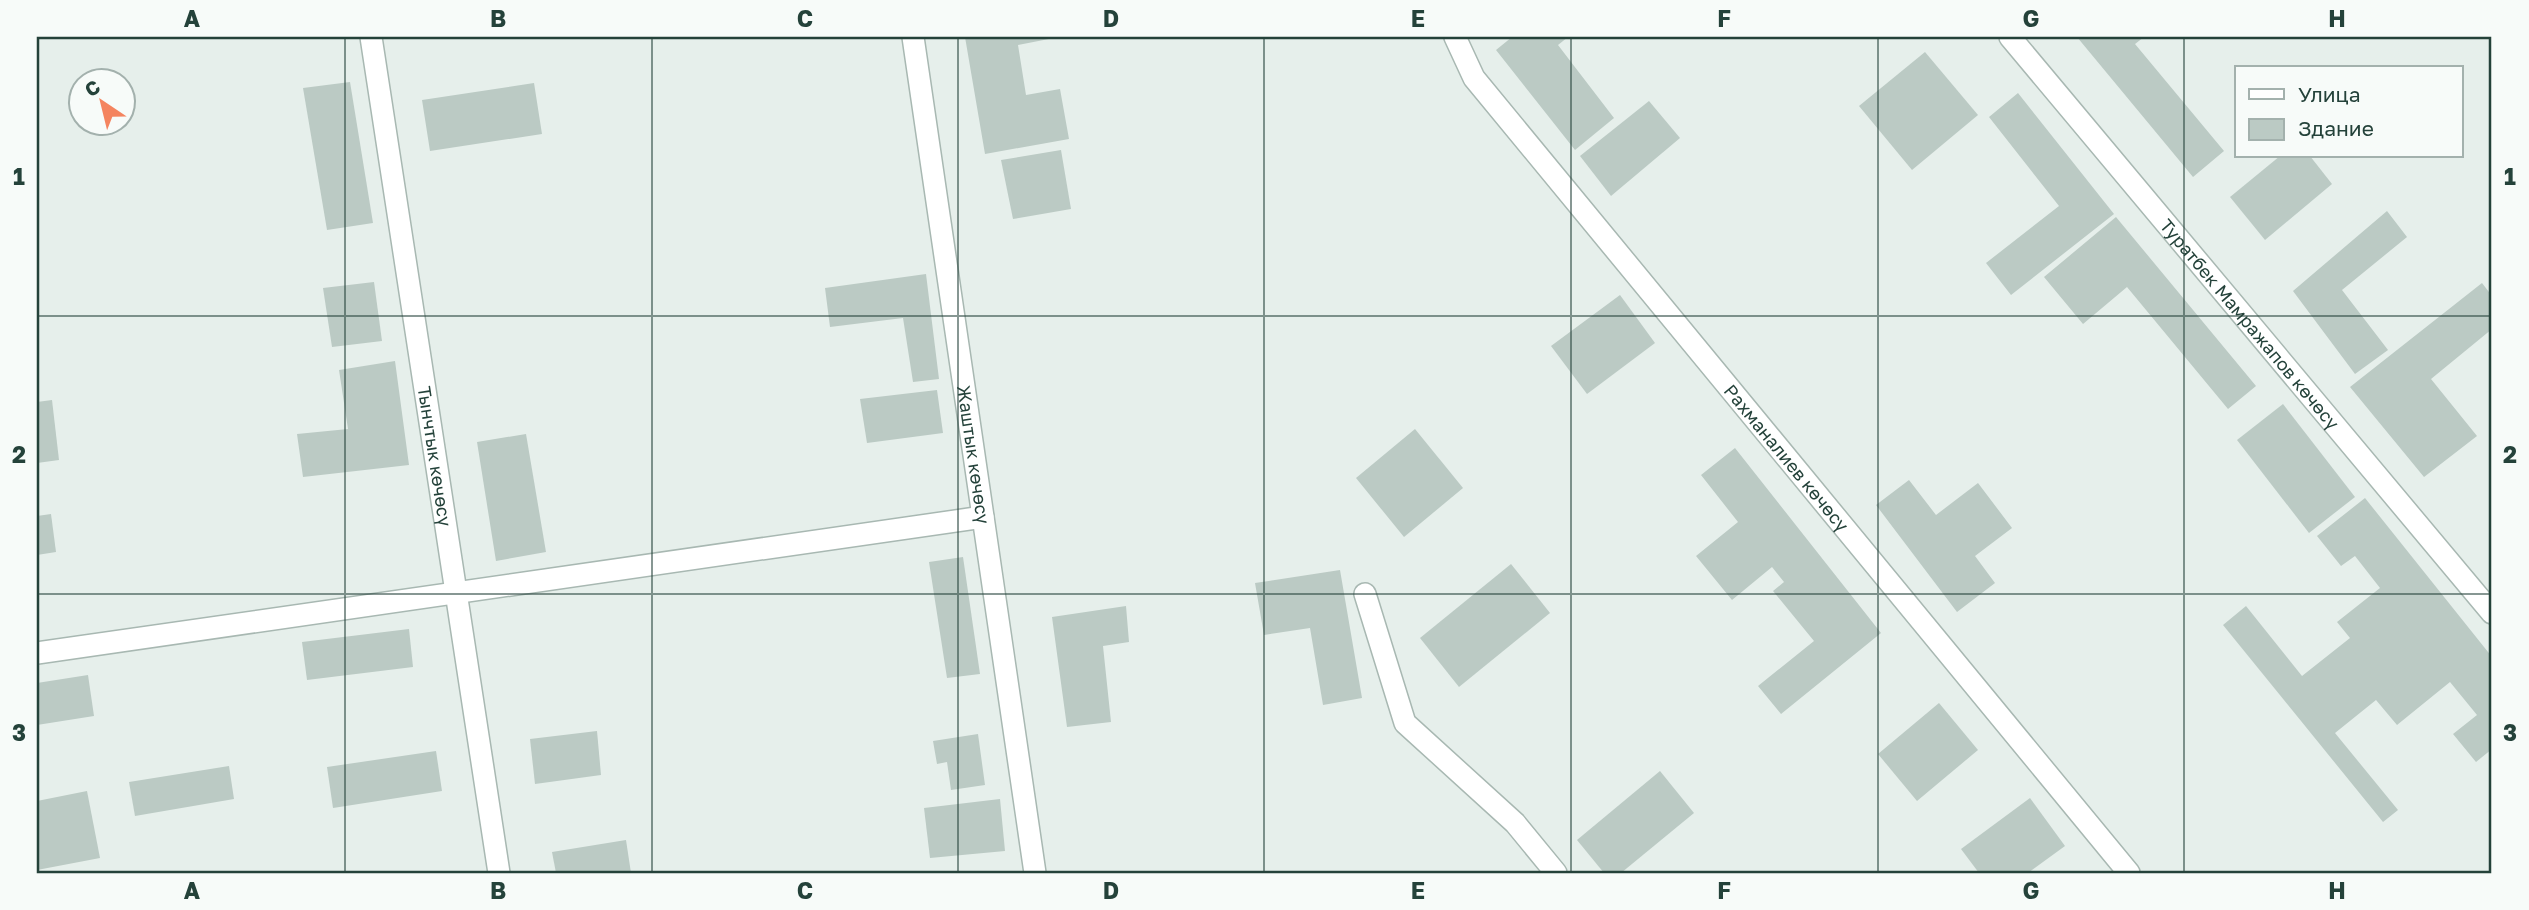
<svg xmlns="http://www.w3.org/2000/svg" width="2529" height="910" viewBox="0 0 2529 910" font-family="'Golos Text',sans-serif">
<rect width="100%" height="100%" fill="#e6efeb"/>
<g fill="#bbcac4">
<polygon points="965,37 1059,37 1018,45 1026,95 1060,89 1069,139 985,154"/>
<polygon points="1512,37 1568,37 1558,45 1614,118 1575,150 1496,50"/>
<polygon points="2077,37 2144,37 2135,44 2224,151 2193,177"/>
<polygon points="1925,52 1978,115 1912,170 1859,106"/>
<polygon points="350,82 373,223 327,230 303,88"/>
<polygon points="534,83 542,134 430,151 422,100"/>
<polygon points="2018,93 2114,214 2011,295 1986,263 2059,206 1989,117"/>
<polygon points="1649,101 1680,138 1611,196 1580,156"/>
<polygon points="1061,150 1071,209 1013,219 1001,160"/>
<polygon points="2280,156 2310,156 2332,184 2265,240 2230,197"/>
<polygon points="2387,211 2407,237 2342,290 2388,350 2355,374 2293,291"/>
<polygon points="2116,217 2256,386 2228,409 2127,287 2083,324 2044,277"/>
<polygon points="926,274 939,379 913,382 903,318 830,327 825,288"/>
<polygon points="374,282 382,341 332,347 323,288"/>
<polygon points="2482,283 2492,296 2492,329 2431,379 2477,436 2424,477 2350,387"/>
<polygon points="1620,295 1655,343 1587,394 1551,346"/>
<polygon points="395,361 409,465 303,477 297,434 348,429 339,370"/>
<polygon points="937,390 943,433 867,443 860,399"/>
<polygon points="52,400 59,460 37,463 37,402"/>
<polygon points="2283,404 2355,497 2309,533 2237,440"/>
<polygon points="1415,429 1463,488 1404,537 1356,478"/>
<polygon points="526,434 546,552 496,561 477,442"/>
<polygon points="1735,448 1881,633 1781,714 1758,686 1814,641 1773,591 1784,582 1772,567 1732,600 1696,556 1738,522 1701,475"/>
<polygon points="1909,480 1936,515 1978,483 2012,528 1975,556 1995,583 1957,612 1876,505"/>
<polygon points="2365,498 2492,657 2492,749 2476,762 2453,734 2477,715 2450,682 2397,725 2376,700 2335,733 2398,810 2383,822 2223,625 2246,606 2302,676 2350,638 2337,622 2380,588 2355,556 2341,566 2317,536"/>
<polygon points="51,514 56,552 37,555 37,516"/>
<polygon points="963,557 980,674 947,678 929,562"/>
<polygon points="1511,564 1550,613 1459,687 1420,638"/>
<polygon points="1340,570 1362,698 1323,705 1310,628 1264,635 1255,583"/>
<polygon points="1126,606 1129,642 1103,646 1111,722 1067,727 1052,617"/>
<polygon points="409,629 413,667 307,680 302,642"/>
<polygon points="88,675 94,716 37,725 37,683"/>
<polygon points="1939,703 1978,750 1917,801 1878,754"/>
<polygon points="597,731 601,775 535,784 530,739"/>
<polygon points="978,734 985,785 951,790 947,762 937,764 933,741"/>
<polygon points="436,751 442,791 333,808 327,767"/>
<polygon points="229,766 234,799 135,816 129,782"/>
<polygon points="1660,771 1694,813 1621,873 1604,873 1577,840"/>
<polygon points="87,791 100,858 37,870 37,801"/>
<polygon points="2030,798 2065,846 2028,873 1979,873 1961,849"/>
<polygon points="1000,799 1005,851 930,858 924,808"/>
<polygon points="626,840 631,873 556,873 552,852"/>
</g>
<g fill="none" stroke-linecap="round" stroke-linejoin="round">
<defs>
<g id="minor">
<path id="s1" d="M 371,37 L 499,873"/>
<path id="s2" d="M 913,37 L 1035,873"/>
<path id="s3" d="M 1455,37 L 1474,78 L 2129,873"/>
<path id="s4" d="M 2010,37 L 2492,613"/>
<polyline points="1365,594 1405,723 1515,823 1556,873"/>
<polyline points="37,653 983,517"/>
</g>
</defs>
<use href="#minor" stroke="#a8b8b2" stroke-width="24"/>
<use href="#minor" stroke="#fff" stroke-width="21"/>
</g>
<path fill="none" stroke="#24423a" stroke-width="2" stroke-opacity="0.55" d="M 345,37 L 345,873M 652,37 L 652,873M 958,37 L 958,873M 1264,37 L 1264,873M 1571,37 L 1571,873M 1878,37 L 1878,873M 2184,37 L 2184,873M 37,316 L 2492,316M 37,594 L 2492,594"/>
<g text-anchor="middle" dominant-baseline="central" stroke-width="5" stroke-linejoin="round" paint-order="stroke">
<g font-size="18" fill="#24423a" stroke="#f7fbf9">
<text stroke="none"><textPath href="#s4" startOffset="374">Туратбек Мамражапов көчөсү</textPath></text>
<text stroke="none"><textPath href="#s1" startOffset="424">Тынчтык көчөсү</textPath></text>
<text stroke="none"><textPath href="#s2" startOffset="422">Жаштык көчөсү</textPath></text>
<text stroke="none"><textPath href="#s3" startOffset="537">Рахманалиев көчөсү</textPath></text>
</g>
</g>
<rect width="2529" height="910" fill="none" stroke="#f7fbf9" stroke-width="77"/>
<rect x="2235" y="66" width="228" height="91" fill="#f7fbf9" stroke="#a3b1ad" stroke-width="2"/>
<rect x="2249" y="89" width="35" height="10" fill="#ffffff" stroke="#a3b1ad" stroke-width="2"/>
<text x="2298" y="102" font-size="21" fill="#24423a">Улица</text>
<rect x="2249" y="119" width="35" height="21" fill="#bbcac4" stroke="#a3b1ad" stroke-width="2"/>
<text x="2298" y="136" font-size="21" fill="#24423a">Здание</text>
<g transform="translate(102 102) rotate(325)"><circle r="33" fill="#f7fbf9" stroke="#a3b1ad" stroke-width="2"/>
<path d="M0-5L12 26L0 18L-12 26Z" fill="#f4845f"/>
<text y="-10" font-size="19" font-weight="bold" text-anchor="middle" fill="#24423a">С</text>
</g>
<rect x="38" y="38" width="2452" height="834" fill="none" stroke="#24423a" stroke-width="2.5"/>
<g font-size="23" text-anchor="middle" font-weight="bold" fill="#24423a">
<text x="192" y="27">A</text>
<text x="498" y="27">B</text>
<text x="805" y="27">C</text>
<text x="1111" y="27">D</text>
<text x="1418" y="27">E</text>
<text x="1724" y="27">F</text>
<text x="2031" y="27">G</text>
<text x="2337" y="27">H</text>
<text x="19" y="185">1</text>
<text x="2510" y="185">1</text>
<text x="19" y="463">2</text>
<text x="2510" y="463">2</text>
<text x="19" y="741">3</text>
<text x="2510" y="741">3</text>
<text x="192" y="899">A</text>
<text x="498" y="899">B</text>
<text x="805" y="899">C</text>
<text x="1111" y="899">D</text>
<text x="1418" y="899">E</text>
<text x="1724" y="899">F</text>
<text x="2031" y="899">G</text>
<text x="2337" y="899">H</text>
</g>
</svg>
